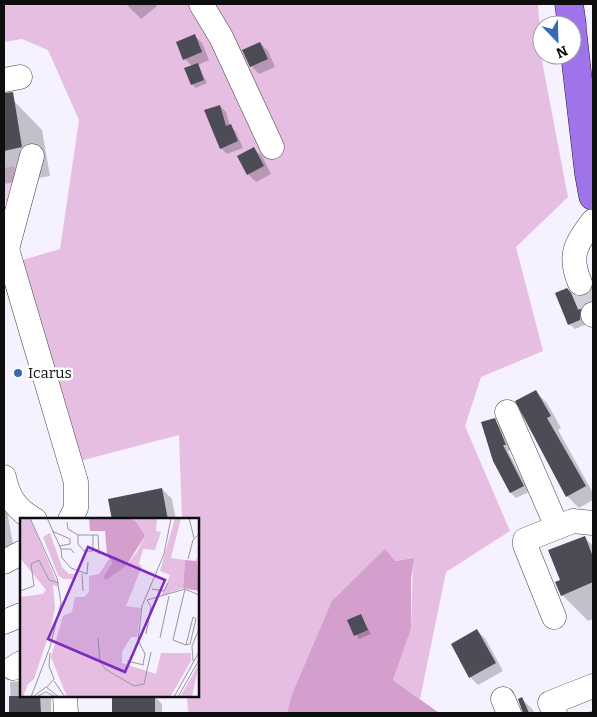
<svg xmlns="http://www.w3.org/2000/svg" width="597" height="717" viewBox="0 0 597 717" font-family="Bitter,serif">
<rect width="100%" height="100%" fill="#f6f1fe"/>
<polygon fill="#e5bee2" points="4,4 538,4 542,61 568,197 516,247 543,351 481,377 465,426 510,531 446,572 420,699 393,680 411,629 413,558 395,561 291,697 287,713 188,713 187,696 198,696 198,520 182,519 179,435 76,462 19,261 60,249 79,120 48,50 22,39 4,42"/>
<polygon fill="#d49fcc" points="385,549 395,561 414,558 411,579 411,629 393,680 439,713 287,713 291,697 332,601"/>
<polygon fill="#eccfed" points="14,166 19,199 4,202 4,168"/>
<g fill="#0003">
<polygon points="126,4 155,4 157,6 141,19"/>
<polygon points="195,36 202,43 209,60 198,65 207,83 196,88 192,84 192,66 185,59"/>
<polygon points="260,43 268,51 275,67 259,74 251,66"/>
<polygon points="14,101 42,130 50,176 4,184 4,102"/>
<polygon points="220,106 226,112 230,126 236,132 243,148 227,154 221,148"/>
<polygon points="254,149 262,156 271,174 256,182 248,174"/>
<polygon points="593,289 593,307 586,313 585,325 575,329 569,324 573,295 585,297"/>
<polygon points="535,391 547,403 561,428 558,430 593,493 593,500 579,508 567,496 517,402"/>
<polygon points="494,420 500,426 511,450 508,451 529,492 516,498 511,493"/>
<polygon points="162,489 172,499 176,520 113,520"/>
<polygon points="4,508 7,511 15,555 4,557"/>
<polygon points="584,537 593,546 593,619 588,621 562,595 562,580"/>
<polygon points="361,616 371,634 359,639 349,621"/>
<polygon points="477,631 485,638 503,671 478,685 470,677"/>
<polygon points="21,681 21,696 51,696 51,713 11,713 10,682"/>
<polygon points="91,696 154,696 162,704 162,713 114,713 113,698 94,698"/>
<polygon points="522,699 533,710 534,713 523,713 519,700"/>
<polygon points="593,710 593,713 585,713"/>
</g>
<g fill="#4c4c56">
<polygon points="195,34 202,52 183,60 176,42"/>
<polygon points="260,42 268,59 250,67 242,50"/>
<polygon points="198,63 204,80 191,85 184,68"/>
<polygon points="13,92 22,147 4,151 4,93"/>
<polygon points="220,105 226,126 231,124 238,141 220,149 204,110"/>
<polygon points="254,147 264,166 247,175 237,156"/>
<polygon points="593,287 593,300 587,302 581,307 580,320 568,325 555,293 567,288 572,294 584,296"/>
<polygon points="536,390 551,416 547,418 586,486 566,497 515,401"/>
<polygon points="495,418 506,445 503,445 524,486 510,493 493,461 481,422"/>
<polygon points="162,488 168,520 112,520 108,499"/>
<polygon points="585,536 593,557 593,582 561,596 555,582 560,580 548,550"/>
<polygon points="361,614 368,630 354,636 347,620"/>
<polygon points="477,629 496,663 469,678 451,644"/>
<polygon points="9,696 40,696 41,713 9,713"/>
<rect x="112" y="696" width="43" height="17"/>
<polygon points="522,697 529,713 523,713 518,699"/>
</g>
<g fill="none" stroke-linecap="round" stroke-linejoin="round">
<polyline stroke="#d3cfda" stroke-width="24" stroke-dasharray="24 12" stroke-linecap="butt" points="580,283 593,314"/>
<defs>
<g id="minor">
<polyline points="201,4 221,37 272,147"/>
<polyline points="4,80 20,77"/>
<polyline points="4,246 7,249 76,482 76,508 70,520"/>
<polyline points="7,249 32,156"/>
<path d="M 580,283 C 568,255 576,244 593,221"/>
<polyline points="593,314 593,315"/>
<polyline points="507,412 557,527"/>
<path d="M 4,477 C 8,498 17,510 35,520"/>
<polyline points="4,562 21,553"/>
<polyline points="554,617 525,545 525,540 573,521 593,523"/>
<polyline points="4,622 21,615"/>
<polyline points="13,668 21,663"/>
<polyline points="65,696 66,713"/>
<polyline points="503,699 509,713"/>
<polyline points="555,713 550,703 593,686"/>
</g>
<g id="major">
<polyline points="569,4 572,25"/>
<polyline points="572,29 589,174 593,196"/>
</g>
</defs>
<use href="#minor" stroke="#414141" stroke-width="25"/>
<use href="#major" stroke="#1f1f1f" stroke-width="29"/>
<use href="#minor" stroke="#fff" stroke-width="24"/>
<use href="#major" stroke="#9f74eb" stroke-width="28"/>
</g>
<circle fill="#346bb1" stroke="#fff" stroke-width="2" cx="18" cy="373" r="5"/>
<g text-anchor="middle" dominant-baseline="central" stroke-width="5" stroke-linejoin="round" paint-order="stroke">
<g font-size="15" fill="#0e0e0e" stroke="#fff" text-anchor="start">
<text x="28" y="373">Icarus</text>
</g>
</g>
<g transform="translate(20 518)">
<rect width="179" height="179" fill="#f6f1fe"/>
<path d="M 0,0 L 10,0 L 39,69 L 33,67 L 35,90 L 31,110 L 14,161 L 8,166 L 3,179 L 0,179 L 0,79 L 23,76 L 26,72 L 0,40 ZM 109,0 L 137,0 L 136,13 L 141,14 L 135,32 L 123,31 L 119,46 L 122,48 L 106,88 L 121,90 L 117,119 L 111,119 L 102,134 L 102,145 L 136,156 L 141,135 L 171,135 L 171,143 L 150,179 L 47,179 L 31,139 L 43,98 L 52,94 L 55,79 L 64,79 L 69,74 L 69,58 L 79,56 L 89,41 L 92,45 L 83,59 L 106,48 L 117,34 L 125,18 ZM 155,0 L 161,0 L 151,40 L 165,42 L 163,70 L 141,78 L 150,57 L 140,53 ZM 30,15 L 42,49 L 49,56 L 56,56 L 56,61 L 43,61 L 38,57 L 23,19 ZM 179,146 L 172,179 L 160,179 Z" fill="#e5bee2"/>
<path d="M 69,0 L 109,0 L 116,4 L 125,18 L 106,48 L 86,62 L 83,59 L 92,45 L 87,36 L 85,13 L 70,13 ZM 177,39 L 179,73 L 163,70 L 165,42 L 176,43 Z" fill="#d49fcc"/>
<path fill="none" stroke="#99969e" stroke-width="1" d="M 10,0 L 37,60 L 41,85 L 30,129 L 11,179M 27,0 L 41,31 L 42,40 L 51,50 L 67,56 L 68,44M 169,0 L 174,20M 47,4 L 48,11 L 58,17 L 78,17 L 79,36M 32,13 L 50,21 L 50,26 L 39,28M 58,17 L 58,26 L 64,33 L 73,33 L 73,17M 41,31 L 51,31 L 54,35M 168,41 L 173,22 L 179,16M 62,56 L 63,73M 132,71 L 144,73 L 148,65M 165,71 L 153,122 L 166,127 L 170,126 L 176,101 L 173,99 L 166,127M 0,73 L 14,68 L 11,46 L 19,42 L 29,62 L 39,65M 127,82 L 165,71 L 179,77M 126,116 L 131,89 L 127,82M 78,120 L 80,143 L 85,151 L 114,168 L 124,166 L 131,134M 140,120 L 149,78M 107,143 L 124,147M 173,143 L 172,128 L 179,111M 123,146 L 125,136 L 118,122 L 122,88 L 144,36 L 151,0M 34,163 L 45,179M 27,169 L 34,161 L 29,148 L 30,135M 14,178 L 26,169 L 39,179M 16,179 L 26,174 L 36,179M 154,179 L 179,134M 158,179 L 179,142"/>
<path fill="#7b2cbf" fill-opacity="0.15" stroke="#7b2cbf" stroke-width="2.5" d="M 68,29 L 145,62 L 105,154 L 28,121 Z"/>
<rect width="179" height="179" fill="none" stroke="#0e0e0e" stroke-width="2.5"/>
</g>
<rect width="597" height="717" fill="none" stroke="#0e0e0e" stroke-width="10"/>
<g transform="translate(557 40) rotate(157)"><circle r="24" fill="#ffffff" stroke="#9f9f9f"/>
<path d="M0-4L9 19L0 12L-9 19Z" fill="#346bb1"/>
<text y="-8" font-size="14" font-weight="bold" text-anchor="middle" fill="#0e0e0e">N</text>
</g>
</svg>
